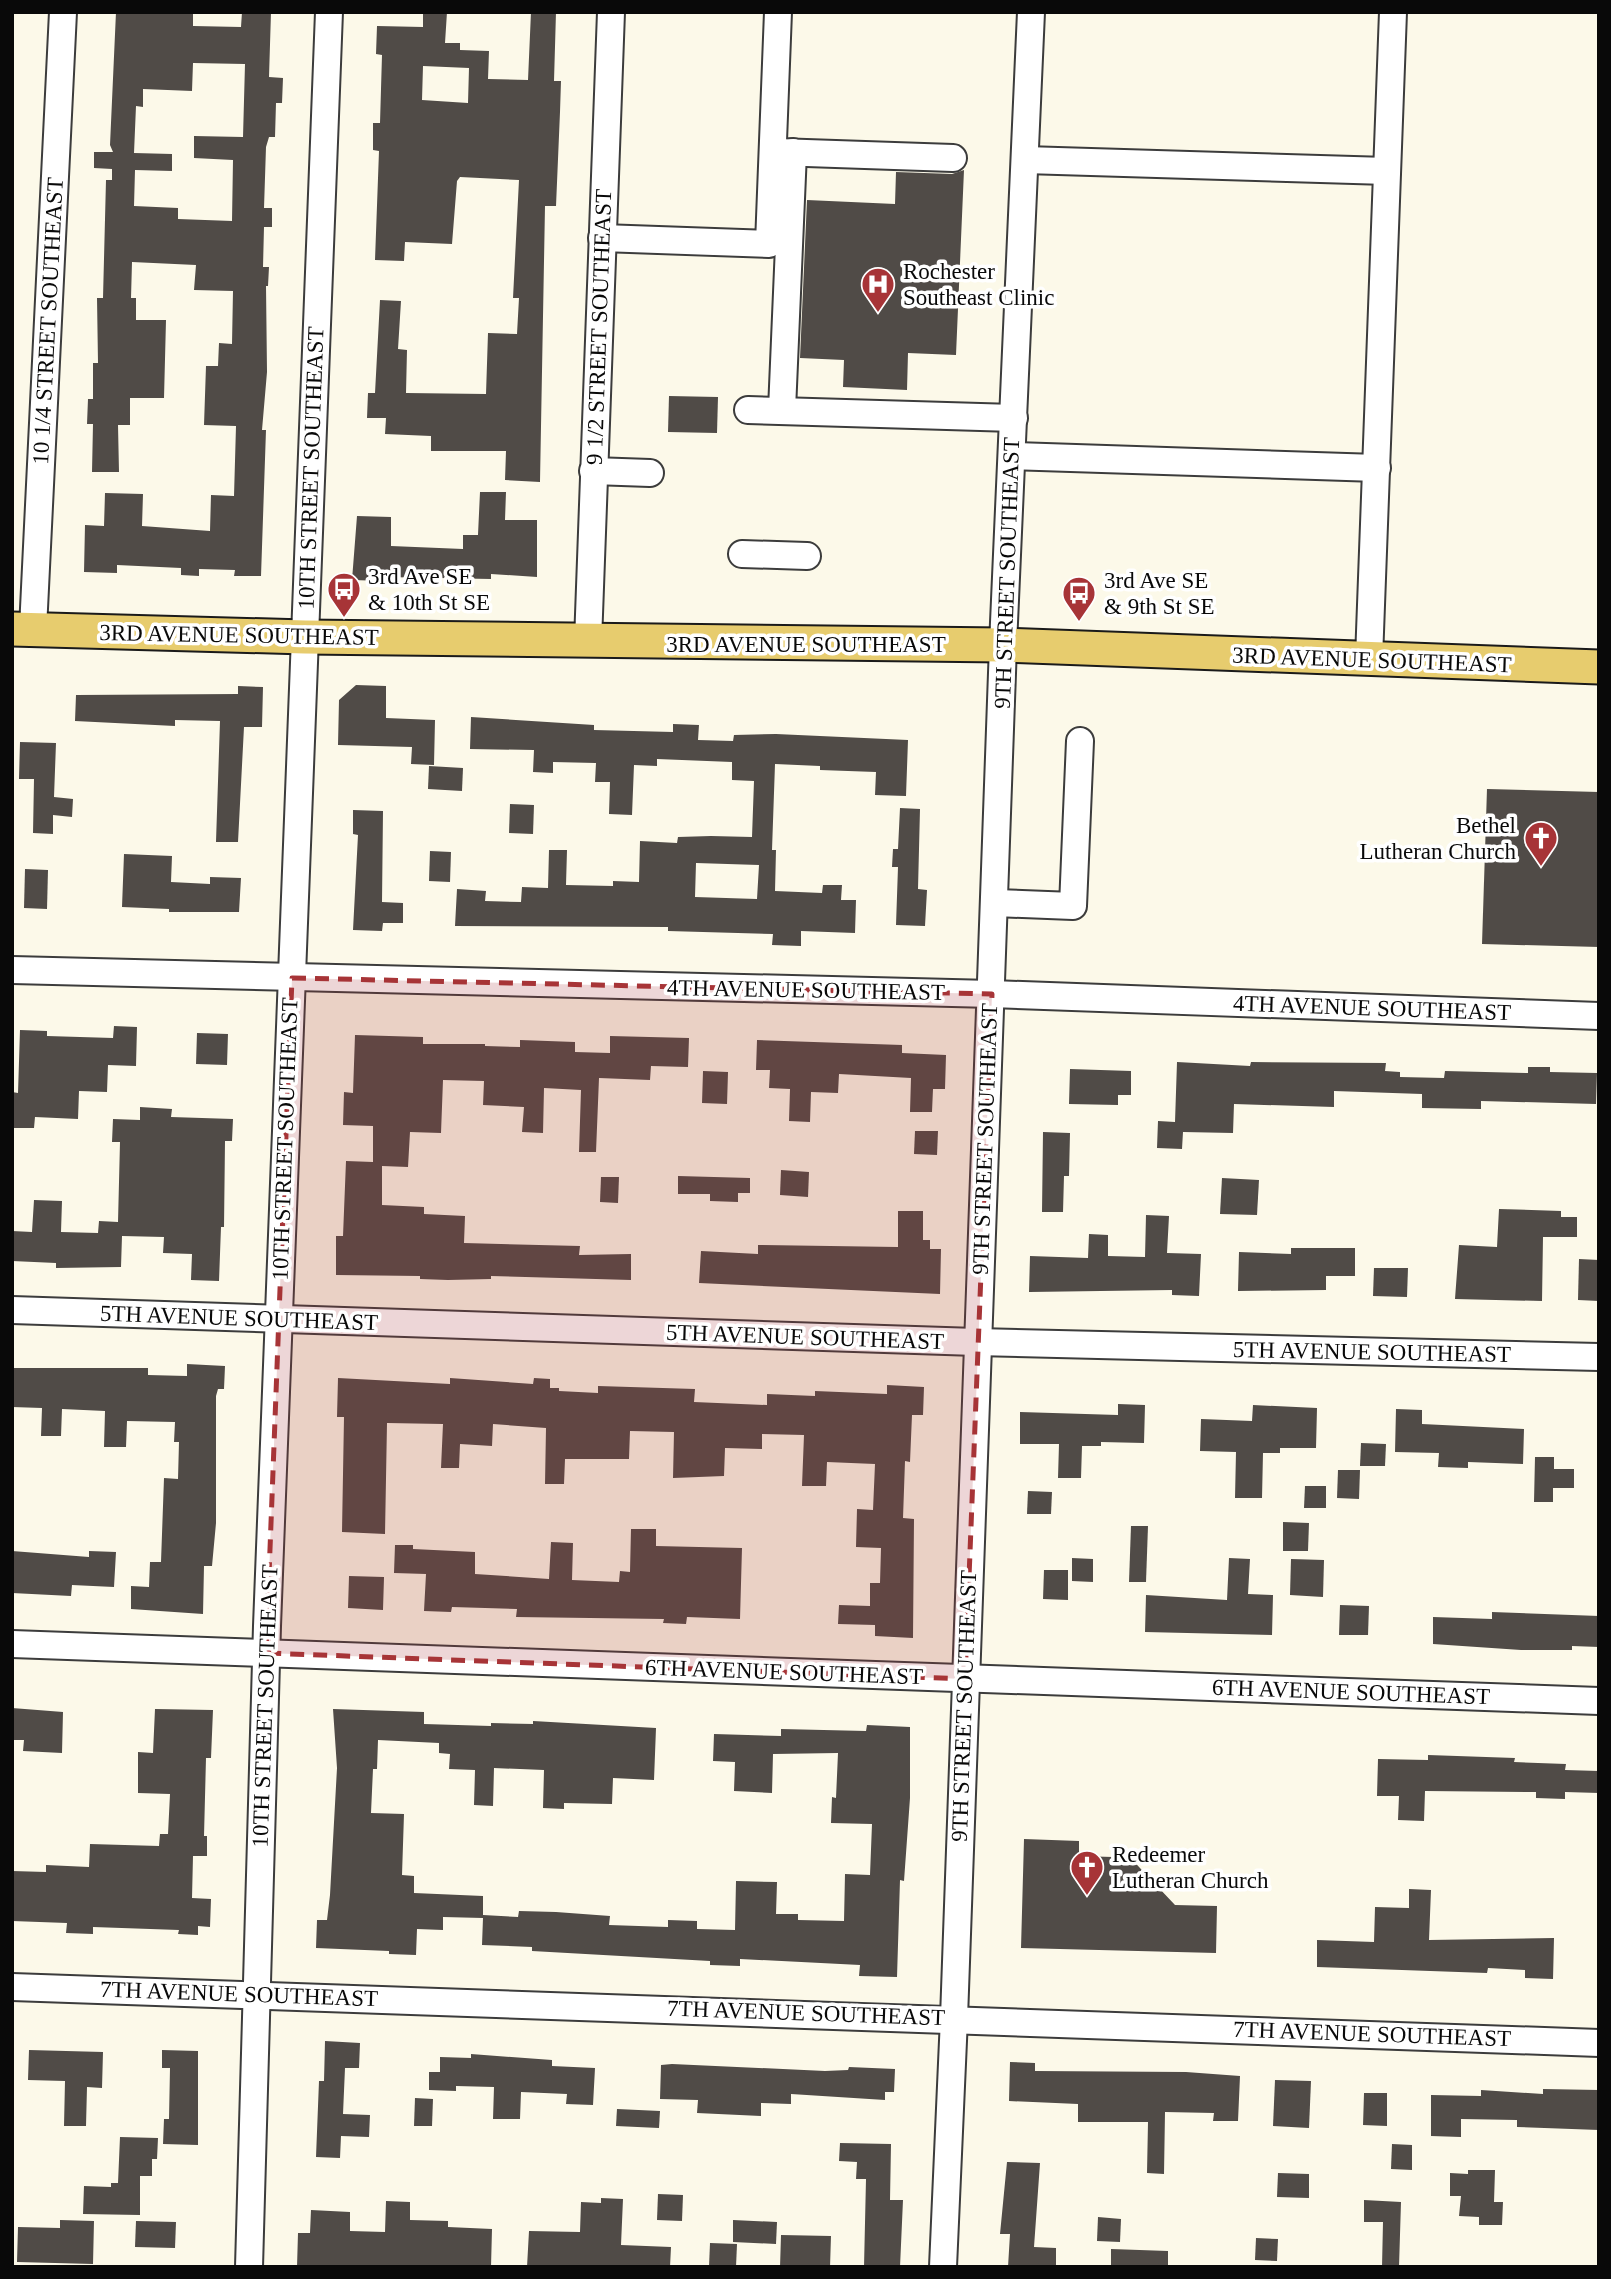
<svg xmlns="http://www.w3.org/2000/svg" width="1611" height="2279" viewBox="0 0 1611 2279" font-family="Georgia,serif">
<rect width="100%" height="100%" fill="#fcf9e9"/>
<g fill="#504b47" fill-rule="evenodd">
<path d="M 116,12 L 193,12 L 193,26 L 241,27 L 242,12 L 271,12 L 269,77 L 283,78 L 282,103 L 276,103 L 275,137 L 269,137 L 266,147 L 264,208 L 272,208 L 272,227 L 264,227 L 263,267 L 269,267 L 268,286 L 266,286 L 267,372 L 262,430 L 266,430 L 261,576 L 234,576 L 235,570 L 199,569 L 199,576 L 181,575 L 181,568 L 117,565 L 117,573 L 84,572 L 85,525 L 104,526 L 105,493 L 143,494 L 142,526 L 210,531 L 211,495 L 234,496 L 236,426 L 204,425 L 206,366 L 218,366 L 219,343 L 232,344 L 233,291 L 194,290 L 196,265 L 132,262 L 131,298 L 136,298 L 136,320 L 166,320 L 164,398 L 130,398 L 130,425 L 118,425 L 119,472 L 92,472 L 93,424 L 87,424 L 88,399 L 93,399 L 93,363 L 98,363 L 97,298 L 103,298 L 106,180 L 112,180 L 112,169 L 94,168 L 94,152 L 113,152 L 110,145 ZM 193,63 L 245,64 L 243,137 L 194,136 L 194,158 L 233,160 L 232,221 L 178,219 L 178,208 L 134,206 L 135,170 L 172,171 L 172,154 L 134,153 L 136,106 L 143,107 L 143,89 L 192,91 Z"/>
<path d="M 423,12 L 447,12 L 445,43 L 460,43 L 460,50 L 489,51 L 488,79 L 528,80 L 531,12 L 556,12 L 554,81 L 561,81 L 560,112 L 556,206 L 545,206 L 540,482 L 505,480 L 506,451 L 431,451 L 431,436 L 385,434 L 386,418 L 367,418 L 368,393 L 375,393 L 380,300 L 401,301 L 398,349 L 407,350 L 406,393 L 486,394 L 488,333 L 517,334 L 519,298 L 513,298 L 519,180 L 460,177 L 457,181 L 452,244 L 405,242 L 404,261 L 375,260 L 379,151 L 373,150 L 373,123 L 380,123 L 382,55 L 376,54 L 377,26 L 423,27 ZM 423,66 L 469,68 L 468,103 L 422,100 Z"/>
<polygon points="964,170 956,355 908,353 907,390 843,387 844,360 800,358 807,200 895,204 896,172 952,174"/>
<polygon points="669,396 718,397 717,433 668,432"/>
<polygon points="480,492 506,492 505,520 537,520 537,577 491,574 491,579 384,577 384,581 352,580 357,516 391,517 391,546 463,549 463,535 478,535"/>
<polygon points="356,685 386,686 386,718 435,720 434,765 411,764 412,747 338,745 339,700"/>
<polygon points="238,686 263,687 262,727 244,727 238,842 216,842 220,721 175,720 175,726 75,721 76,695 238,694"/>
<path d="M 471,717 L 594,725 L 594,730 L 673,732 L 673,724 L 699,725 L 698,740 L 733,741 L 734,735 L 776,734 L 908,740 L 906,796 L 875,795 L 876,772 L 820,770 L 820,766 L 775,764 L 772,850 L 776,850 L 775,891 L 822,893 L 823,885 L 842,885 L 841,900 L 856,900 L 855,933 L 801,931 L 801,946 L 772,945 L 773,934 L 668,931 L 668,927 L 455,926 L 457,889 L 486,891 L 485,901 L 521,902 L 522,887 L 548,888 L 549,850 L 567,850 L 566,885 L 613,886 L 613,881 L 639,882 L 640,841 L 677,843 L 678,837 L 711,836 L 752,837 L 754,781 L 732,780 L 732,762 L 657,759 L 657,766 L 634,765 L 632,815 L 609,814 L 610,782 L 595,782 L 596,763 L 553,762 L 553,773 L 533,772 L 534,750 L 470,749 ZM 696,863 L 759,865 L 757,899 L 695,897 Z"/>
<polygon points="20,742 56,743 54,797 73,799 72,817 53,815 53,834 33,833 34,779 19,779"/>
<polygon points="429,766 463,768 462,791 428,789"/>
<polygon points="1487,789 1599,792 1599,947 1482,944"/>
<polygon points="510,804 534,805 533,834 509,833"/>
<polygon points="900,808 920,809 918,889 927,890 925,926 896,925 898,867 892,867 893,849 898,849"/>
<polygon points="353,810 383,811 382,902 403,903 403,923 383,923 382,931 353,930 358,835 353,834"/>
<polygon points="430,851 451,852 450,882 429,881"/>
<polygon points="124,854 172,856 171,882 210,884 210,877 241,878 239,912 169,912 169,909 122,907"/>
<polygon points="25,869 48,870 47,909 24,908"/>
<polygon points="114,1026 137,1027 136,1066 108,1065 107,1092 79,1091 78,1119 35,1117 34,1128 12,1128 12,1092 18,1093 20,1030 47,1031 47,1036 113,1038"/>
<polygon points="197,1033 228,1034 227,1065 196,1064"/>
<polygon points="355,1035 423,1037 423,1044 485,1044 485,1046 520,1047 520,1040 575,1042 575,1052 610,1053 610,1036 689,1038 688,1067 651,1066 650,1080 599,1078 596,1152 579,1152 581,1090 544,1088 543,1133 522,1132 524,1107 483,1105 484,1081 443,1080 441,1133 410,1132 408,1167 382,1166 382,1205 424,1207 424,1214 465,1216 464,1243 580,1246 579,1255 631,1254 631,1280 491,1276 491,1279 448,1280 420,1279 420,1276 336,1275 336,1236 343,1236 346,1161 373,1162 373,1126 343,1125 344,1092 353,1093"/>
<polygon points="757,1040 902,1045 902,1053 946,1055 945,1089 933,1089 932,1112 910,1112 911,1078 839,1074 838,1093 811,1092 810,1122 789,1121 790,1089 769,1088 770,1070 756,1070"/>
<polygon points="1177,1062 1250,1066 1251,1062 1386,1063 1385,1071 1400,1072 1400,1077 1444,1078 1445,1071 1528,1073 1528,1067 1550,1067 1550,1072 1597,1073 1596,1104 1481,1101 1481,1109 1422,1108 1422,1094 1334,1091 1334,1107 1234,1104 1233,1133 1183,1132 1182,1149 1157,1148 1158,1121 1175,1122"/>
<polygon points="1070,1069 1131,1071 1131,1095 1118,1095 1118,1105 1069,1104"/>
<polygon points="703,1071 728,1072 727,1104 702,1103"/>
<polygon points="140,1107 172,1109 171,1117 233,1119 232,1141 225,1141 224,1227 221,1227 219,1281 191,1280 192,1254 163,1253 164,1237 122,1236 121,1267 56,1268 56,1263 12,1261 12,1231 32,1232 34,1200 62,1201 61,1232 98,1233 99,1221 118,1222 120,1142 112,1142 113,1119 140,1120"/>
<polygon points="915,1131 938,1131 937,1155 914,1154"/>
<polygon points="1043,1132 1070,1133 1069,1176 1064,1176 1063,1212 1042,1212"/>
<polygon points="781,1170 809,1172 808,1197 780,1195"/>
<polygon points="678,1176 750,1178 750,1193 738,1193 738,1202 710,1201 710,1194 678,1194"/>
<polygon points="601,1177 619,1177 618,1203 600,1202"/>
<polygon points="1222,1178 1259,1180 1257,1215 1220,1214"/>
<polygon points="1499,1209 1561,1211 1561,1217 1577,1217 1577,1237 1543,1237 1542,1301 1455,1299 1459,1245 1497,1247"/>
<polygon points="898,1211 923,1211 923,1240 930,1240 930,1249 941,1249 940,1294 699,1283 701,1251 758,1254 758,1245 898,1247"/>
<polygon points="1146,1215 1169,1216 1167,1253 1201,1254 1199,1296 1172,1295 1172,1290 1029,1292 1030,1256 1088,1258 1089,1234 1108,1235 1108,1256 1145,1257"/>
<polygon points="1291,1248 1355,1248 1355,1276 1326,1276 1326,1290 1238,1291 1239,1252 1291,1254"/>
<polygon points="1579,1259 1599,1260 1599,1301 1578,1300"/>
<polygon points="1374,1268 1408,1268 1407,1297 1373,1296"/>
<polygon points="187,1364 225,1366 224,1389 218,1389 216,1396 216,1523 212,1566 204,1566 203,1614 131,1609 131,1586 149,1587 150,1562 161,1562 164,1478 178,1479 179,1442 174,1442 175,1422 127,1421 126,1447 104,1447 105,1411 62,1409 61,1436 41,1436 42,1408 12,1407 12,1368 148,1368 148,1375 187,1376"/>
<polygon points="338,1378 450,1384 450,1378 533,1384 534,1378 550,1379 550,1388 559,1388 559,1391 598,1393 598,1386 695,1389 694,1402 767,1405 767,1394 815,1396 815,1391 887,1394 887,1385 924,1387 923,1415 912,1415 910,1462 905,1461 903,1518 914,1519 913,1638 875,1636 875,1625 838,1624 839,1605 870,1606 870,1583 880,1583 881,1548 856,1547 857,1509 873,1510 875,1464 827,1462 826,1486 802,1486 804,1435 762,1434 762,1449 725,1448 724,1476 673,1478 674,1432 630,1431 629,1459 565,1459 564,1484 545,1484 546,1428 493,1424 492,1446 460,1444 459,1468 441,1468 443,1424 387,1423 385,1534 342,1532 344,1417 337,1417"/>
<polygon points="1118,1404 1145,1405 1144,1443 1101,1442 1101,1446 1082,1446 1081,1478 1058,1478 1059,1444 1020,1444 1020,1412 1118,1415"/>
<polygon points="1253,1405 1317,1408 1316,1448 1280,1448 1280,1453 1263,1453 1262,1498 1235,1498 1236,1452 1200,1451 1201,1419 1252,1421"/>
<polygon points="1396,1409 1422,1410 1422,1424 1524,1429 1523,1464 1468,1462 1468,1468 1438,1467 1439,1453 1395,1452"/>
<polygon points="1361,1443 1386,1444 1385,1466 1360,1466"/>
<polygon points="1535,1457 1554,1457 1554,1469 1574,1469 1574,1488 1553,1488 1553,1502 1534,1502"/>
<polygon points="1338,1470 1360,1470 1359,1499 1337,1498"/>
<polygon points="1305,1486 1326,1486 1326,1508 1304,1508"/>
<polygon points="1028,1491 1052,1492 1051,1514 1027,1514"/>
<polygon points="1283,1522 1309,1523 1308,1551 1283,1551"/>
<polygon points="1131,1526 1148,1526 1146,1582 1129,1582"/>
<polygon points="631,1529 656,1529 656,1546 742,1548 740,1619 687,1617 686,1624 663,1623 664,1619 516,1617 517,1609 452,1607 451,1612 424,1611 426,1574 394,1573 395,1545 413,1545 413,1549 475,1552 475,1574 549,1579 551,1542 573,1543 572,1580 619,1582 620,1571 630,1572"/>
<polygon points="12,1551 89,1557 89,1551 116,1552 114,1587 72,1585 71,1596 12,1593"/>
<polygon points="1072,1558 1093,1559 1093,1582 1072,1581"/>
<polygon points="1229,1558 1250,1559 1248,1594 1273,1595 1272,1635 1145,1632 1146,1595 1227,1600"/>
<polygon points="1291,1559 1324,1560 1323,1597 1290,1595"/>
<polygon points="1044,1570 1068,1570 1068,1600 1043,1599"/>
<polygon points="349,1576 384,1577 383,1610 348,1608"/>
<polygon points="1340,1605 1369,1606 1368,1635 1339,1635"/>
<polygon points="1492,1612 1599,1616 1599,1647 1572,1646 1572,1650 1521,1650 1433,1644 1433,1617 1492,1619"/>
<polygon points="12,1708 63,1712 62,1753 23,1751 24,1740 12,1740"/>
<polygon points="155,1709 213,1710 211,1758 206,1758 204,1836 207,1836 207,1856 193,1856 192,1898 211,1899 210,1927 198,1926 198,1935 178,1934 179,1930 93,1927 93,1934 66,1933 67,1923 12,1921 12,1871 46,1872 46,1865 89,1867 90,1844 159,1846 160,1834 168,1834 170,1794 138,1793 138,1752 153,1753"/>
<polygon points="333,1709 424,1712 424,1724 491,1726 491,1723 533,1724 533,1721 656,1728 654,1780 613,1778 612,1804 564,1803 564,1809 543,1808 544,1770 494,1768 493,1806 474,1805 475,1770 449,1769 450,1754 439,1753 439,1743 378,1740 377,1769 373,1769 371,1813 404,1814 402,1875 414,1876 414,1893 483,1896 483,1915 518,1917 519,1911 556,1912 610,1916 609,1925 668,1927 668,1920 697,1921 697,1929 735,1930 736,1881 777,1882 776,1914 798,1914 798,1920 844,1921 845,1874 870,1875 872,1824 831,1823 832,1797 836,1798 838,1753 773,1754 772,1793 734,1791 735,1762 713,1761 714,1734 781,1736 781,1729 866,1731 867,1725 910,1727 910,1798 904,1881 900,1880 897,1977 859,1976 860,1965 740,1959 740,1966 710,1965 710,1961 532,1951 532,1947 482,1945 483,1918 443,1917 443,1930 417,1929 416,1955 389,1954 389,1951 316,1948 317,1920 327,1920 330,1895 337,1768"/>
<polygon points="1428,1755 1515,1758 1514,1762 1566,1764 1565,1770 1599,1771 1599,1793 1565,1792 1565,1799 1536,1798 1536,1792 1425,1791 1424,1821 1398,1820 1399,1796 1377,1796 1378,1759 1428,1760"/>
<polygon points="1024,1839 1079,1841 1079,1856 1113,1857 1122,1849 1175,1905 1217,1906 1216,1953 1021,1948"/>
<polygon points="1409,1889 1431,1890 1429,1940 1554,1938 1553,1979 1525,1978 1525,1970 1488,1968 1487,1973 1317,1967 1317,1940 1374,1942 1375,1907 1409,1908"/>
<polygon points="325,2041 360,2043 359,2068 345,2068 343,2114 370,2115 369,2137 341,2136 340,2158 316,2157 319,2081 324,2081"/>
<polygon points="29,2050 103,2052 102,2088 87,2087 86,2126 64,2126 65,2081 28,2080"/>
<polygon points="162,2050 198,2051 198,2145 163,2144 164,2119 169,2119 170,2068 162,2068"/>
<polygon points="471,2054 552,2060 552,2066 595,2068 593,2105 566,2104 567,2094 521,2092 520,2119 493,2119 494,2087 456,2086 456,2091 429,2090 429,2072 440,2072 440,2057 471,2058"/>
<polygon points="1010,2062 1035,2063 1035,2071 1186,2072 1240,2076 1238,2121 1213,2121 1214,2113 1165,2112 1164,2174 1147,2173 1148,2122 1078,2122 1078,2104 1009,2101"/>
<polygon points="672,2064 825,2071 848,2070 849,2067 895,2069 894,2092 885,2092 885,2100 791,2094 791,2104 761,2103 761,2116 697,2113 698,2100 660,2099 661,2065"/>
<polygon points="1275,2080 1311,2081 1309,2128 1273,2126"/>
<polygon points="1543,2089 1599,2090 1599,2130 1517,2127 1517,2120 1461,2119 1461,2137 1431,2136 1431,2095 1481,2096 1481,2090 1543,2094"/>
<polygon points="1364,2093 1387,2093 1387,2126 1363,2125"/>
<polygon points="415,2098 433,2099 432,2126 414,2126"/>
<polygon points="617,2109 660,2111 659,2128 616,2126"/>
<polygon points="120,2137 158,2138 157,2159 152,2159 152,2176 140,2176 140,2215 83,2214 84,2186 111,2187 111,2183 118,2183"/>
<polygon points="840,2143 891,2144 890,2200 903,2200 900,2267 864,2267 866,2179 856,2179 857,2162 839,2161"/>
<polygon points="1392,2144 1412,2145 1412,2170 1391,2169"/>
<polygon points="1007,2162 1040,2163 1034,2247 1056,2248 1056,2267 1008,2267 1010,2234 1000,2234"/>
<polygon points="1468,2170 1495,2170 1494,2202 1503,2202 1502,2225 1479,2225 1479,2217 1459,2216 1461,2196 1450,2196 1450,2173 1468,2174"/>
<polygon points="1278,2173 1309,2174 1309,2198 1277,2197"/>
<polygon points="658,2194 683,2195 682,2221 657,2220"/>
<polygon points="601,2198 623,2199 621,2245 671,2247 670,2267 527,2267 529,2231 580,2232 581,2202 601,2203"/>
<polygon points="1364,2200 1401,2202 1399,2267 1382,2267 1383,2222 1364,2222"/>
<polygon points="386,2201 410,2202 410,2220 448,2221 448,2227 492,2229 491,2267 297,2267 298,2233 310,2233 311,2210 350,2212 350,2231 385,2232"/>
<polygon points="1098,2217 1121,2219 1120,2242 1097,2241"/>
<polygon points="60,2220 94,2221 93,2264 17,2262 18,2227 60,2228"/>
<polygon points="733,2220 777,2222 776,2244 733,2242"/>
<polygon points="136,2221 176,2222 175,2248 135,2247"/>
<polygon points="781,2235 831,2236 830,2267 780,2267"/>
<polygon points="1256,2238 1278,2239 1277,2261 1255,2260"/>
<polygon points="710,2243 737,2244 736,2267 709,2267"/>
<polygon points="1111,2249 1168,2251 1168,2267 1111,2267"/>
</g>
<g fill="none" stroke-linecap="round" stroke-linejoin="round">
<defs>
<g id="minor">
<polyline points="777,152 953,158"/>
<polyline points="1025,160 1387,171"/>
<polyline points="602,238 769,244 778,12"/>
<polyline points="748,410 1014,418"/>
<polyline points="782,410 793,152"/>
<polyline points="1012,456 1377,468"/>
<polyline points="593,471 650,473"/>
<polyline points="742,554 807,556"/>
<polyline points="33,629 63,12"/>
<polyline points="588,642 611,12"/>
<polyline points="1369,659 1393,12"/>
<polyline points="995,903 1073,906 1080,741"/>
<polyline points="12,970 992,994 1599,1016"/>
<polyline points="12,1310 976,1342 1599,1357"/>
<polyline points="12,1644 1599,1701"/>
<polyline points="12,1987 1599,2043"/>
<polyline points="249,2267 267,1626 329,12"/>
<polyline points="943,2267 954,2018 1003,645 1031,12"/>
</g>
<polyline id="major" points="12,629 305,637 1003,645 1599,667"/>
</defs>
<use href="#minor" stroke="#3c3c3c" stroke-width="30"/>
<use href="#major" stroke="#1a1a1a" stroke-width="37"/>
<use href="#minor" stroke="#fff" stroke-width="26"/>
<use href="#major" stroke="#e7cc6e" stroke-width="33"/>
</g>
<path fill="#a73437" fill-opacity="0.2" stroke="#a73437" stroke-width="5" stroke-dasharray="14 9" stroke-linejoin="round" d="M 292,978 L 992,994 L 965,1679 L 266,1653 Z"/>
<defs>
<symbol id="hospital-pin" viewBox="-11 -11 22 30"><path d="M0 17L-7.5 6A9.5 9.5 0 1 1 7.5 6Z" fill="#a73437" stroke="#fff"/><path d="M-5-5h3v3.5h4V-5h3V5h-3V1.5h-4V5h-3Z" fill="#fff"/></symbol>
<symbol id="bus-pin" viewBox="-11 -11 22 30"><path d="M0 17L-7.5 6A9.5 9.5 0 1 1 7.5 6Z" fill="#a73437" stroke="#fff"/><path d="M-5-6H5V4H4V6H2V4H-2V6H-4V4H-5ZM-3.5-4V0h7V-4ZM-3.5 1.2v1.5H-2V1.2ZM2 1.2v1.5H3.5V1.2Z" fill="#fff"/></symbol>
<symbol id="church-pin" viewBox="-11 -11 22 30"><path d="M0 17L-7.5 6A9.5 9.5 0 1 1 7.5 6Z" fill="#a73437" stroke="#fff"/><path d="M-1.2-6h2.4v3.5h3.3v2.4h-3.3V6h-2.4V-.1h-3.3v-2.4h3.3Z" fill="#fff"/></symbol>
</defs>
<g fill-rule="evenodd">
<use href="#hospital-pin" x="859" y="265" width="38" height="52"/>
<use href="#bus-pin" x="325" y="570" width="38" height="52"/>
<use href="#bus-pin" x="1060" y="574" width="38" height="52"/>
<use href="#church-pin" x="1522" y="819" width="38" height="52"/>
<use href="#church-pin" x="1068" y="1848" width="38" height="52"/>
</g>
<g text-anchor="middle" dominant-baseline="central" stroke-width="7" stroke-linejoin="round" paint-order="stroke">
<g font-size="23" fill="#090909" stroke="#fff" text-anchor="start">
<text x="903" y="271">Rochester<tspan x="903" dy="26">Southeast Clinic</tspan></text>
<text x="368" y="576">3rd Ave SE<tspan x="368" dy="26">&amp; 10th St SE</tspan></text>
<text x="1104" y="580">3rd Ave SE<tspan x="1104" dy="26">&amp; 9th St SE</tspan></text>
<text x="1516" y="825" text-anchor="end">Bethel<tspan x="1516" dy="26">Lutheran Church</tspan></text>
<text x="1112" y="1854">Redeemer<tspan x="1112" dy="26">Lutheran Church</tspan></text>
</g>
<g font-size="23" fill="#090909" stroke="#fff">
<text transform="translate(48 321) rotate(-87)">10 1/4 STREET SOUTHEAST</text>
<text transform="translate(599 327) rotate(-88)">9 1/2 STREET SOUTHEAST</text>
<text transform="translate(311 468) rotate(-88)">10TH STREET SOUTHEAST</text>
<text transform="translate(1007 573) rotate(-88)">9TH STREET SOUTHEAST</text>
<text transform="translate(239 635) rotate(1)">3RD AVENUE SOUTHEAST</text>
<text x="806" y="644">3RD AVENUE SOUTHEAST</text>
<text transform="translate(1372 660) rotate(2)">3RD AVENUE SOUTHEAST</text>
<text transform="translate(806 990) rotate(1)">4TH AVENUE SOUTHEAST</text>
<text transform="translate(1372 1008) rotate(2)">4TH AVENUE SOUTHEAST</text>
<text transform="translate(285 1139) rotate(-88)">10TH STREET SOUTHEAST</text>
<text transform="translate(985 1139) rotate(-88)">9TH STREET SOUTHEAST</text>
<text transform="translate(239 1318) rotate(2)">5TH AVENUE SOUTHEAST</text>
<text transform="translate(805 1337) rotate(2)">5TH AVENUE SOUTHEAST</text>
<text transform="translate(1372 1352) rotate(1)">5TH AVENUE SOUTHEAST</text>
<text transform="translate(784 1672) rotate(2)">6TH AVENUE SOUTHEAST</text>
<text transform="translate(1351 1692) rotate(2)">6TH AVENUE SOUTHEAST</text>
<text transform="translate(265 1706) rotate(-88)">10TH STREET SOUTHEAST</text>
<text transform="translate(964 1706) rotate(-88)">9TH STREET SOUTHEAST</text>
<text transform="translate(239 1994) rotate(2)">7TH AVENUE SOUTHEAST</text>
<text transform="translate(806 2013) rotate(2)">7TH AVENUE SOUTHEAST</text>
<text transform="translate(1372 2034) rotate(2)">7TH AVENUE SOUTHEAST</text>
</g>
</g>
<rect width="1611" height="2279" fill="none" stroke="#090909" stroke-width="28"/>
</svg>
